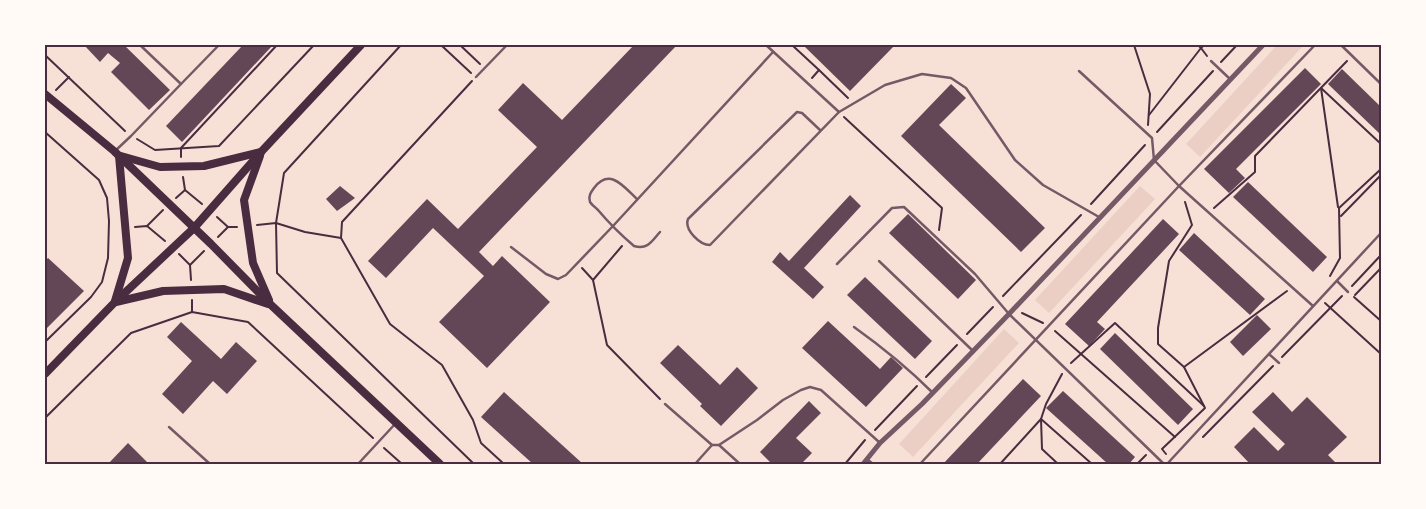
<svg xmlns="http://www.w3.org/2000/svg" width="1426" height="509" viewBox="0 0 1426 509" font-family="Inter,sans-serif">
<rect width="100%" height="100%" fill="#f7e1d7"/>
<g fill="#ebcfc5">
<polygon points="1277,45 1304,45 1200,157 1186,144"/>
<polygon points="1140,186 1155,199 1049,313 1035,300"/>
<polygon points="1004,329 1019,343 913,457 899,444"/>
</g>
<g fill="#644757">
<polygon points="84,45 124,45 170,90 149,110 111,72 120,63 108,53 100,62"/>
<polygon points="243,45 273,45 182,142 166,126"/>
<polygon points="634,45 677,45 479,252 493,266 502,256 550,302 487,368 439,322 484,276 433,228 386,278 368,261 427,199 458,229 537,147 498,110 523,83 562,120"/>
<polygon points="803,45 895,45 850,91"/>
<polygon points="1305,68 1321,84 1236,169 1245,178 1229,193 1204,169"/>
<polygon points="1342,69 1381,107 1381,135 1328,84"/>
<polygon points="951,84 966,98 939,125 1045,228 1021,252 901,136"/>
<polygon points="1248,182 1327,257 1313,272 1233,197"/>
<polygon points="340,186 355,198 337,211 326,199"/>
<polygon points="850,195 861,206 804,268 824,287 813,299 772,262 780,252 789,261"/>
<polygon points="908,214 976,280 958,299 889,233"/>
<polygon points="1163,219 1179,234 1097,322 1105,329 1089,346 1065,324"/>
<polygon points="1194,233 1265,299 1250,315 1179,250"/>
<polygon points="48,258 84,291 45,330 45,261"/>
<polygon points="865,277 932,341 915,359 847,295"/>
<polygon points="1257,315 1271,329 1243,356 1230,342"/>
<polygon points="828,321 880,369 891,357 903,368 866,407 802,348"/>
<polygon points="181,322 221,359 236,342 257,361 227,394 213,381 183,414 162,394 192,361 167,337"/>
<polygon points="1115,333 1193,409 1178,425 1100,349"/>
<polygon points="678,345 720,385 737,367 758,388 721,426 700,406 702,404 660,363"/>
<polygon points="1023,379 1041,396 977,464 943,464"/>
<polygon points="1063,391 1135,457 1129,464 1108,464 1046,408"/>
<polygon points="504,392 583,464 533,464 481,417"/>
<polygon points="1273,392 1292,412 1307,397 1347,437 1328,455 1337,464 1250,464 1234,447 1254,427 1278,451 1285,444 1252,412"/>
<polygon points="809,401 821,413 796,438 812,453 801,464 772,464 760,452"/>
<polygon points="128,443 149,464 108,464"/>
</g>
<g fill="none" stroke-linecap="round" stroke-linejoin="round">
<g stroke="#4a2c40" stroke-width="2">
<polyline points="401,45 284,173 276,223 277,273 474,464"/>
<polyline points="441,45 471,73"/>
<polyline points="460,45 480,64"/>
<polyline points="792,45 819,70 812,78"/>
<polyline points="1134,45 1150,94 1148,125"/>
<polyline points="1198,45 1201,48 1204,45"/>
<polyline points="45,55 125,131"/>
<polyline points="1221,62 1237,45"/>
<polyline points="819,70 848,98"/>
<polyline points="1321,88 1338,207"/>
<polyline points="1321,88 1381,144"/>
<polyline points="56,90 69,77"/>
<polyline points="1149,115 1201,48 1207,56"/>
<polyline points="844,117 942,208 939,230"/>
<polyline points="45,132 99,180 107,198 109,221 108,258 102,282 91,297 45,342"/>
<polyline points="1157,132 1213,71"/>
<polyline points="137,139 155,150 219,146 314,45"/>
<polyline points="181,157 181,148 277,45"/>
<polyline points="183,177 185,190 202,204"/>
<polyline points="176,198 185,190"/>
<polyline points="1091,204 1145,145"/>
<polyline points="1214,208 1255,172 1255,156 1347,61"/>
<polyline points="1341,216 1381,175"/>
<polyline points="217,217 228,227"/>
<polyline points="257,225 276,223 305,232 341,238 390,324 442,365 473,420 481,443 504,464"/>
<polyline points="147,226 163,210"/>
<polyline points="135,227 147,226 165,241"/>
<polyline points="218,237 228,227 237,227"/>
<polyline points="341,238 342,222 472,81"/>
<polyline points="179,254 190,265 191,280"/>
<polyline points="190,265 204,251"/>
<polyline points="582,268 593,280 607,345 660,399"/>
<polyline points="1330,276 1340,258 1339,208 1381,169"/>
<polyline points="593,280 622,246"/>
<polyline points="1352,286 1381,255"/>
<polyline points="1355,295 1381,268"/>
<polyline points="1003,296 1081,215"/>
<polyline points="1354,297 1381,321"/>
<polyline points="192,300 192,312"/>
<polyline points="1325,303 1381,354"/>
<polyline points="1022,313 1043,323"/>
<polyline points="1055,331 1175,437"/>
<polyline points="967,334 993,307"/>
<polyline points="1282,357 1342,296"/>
<polyline points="1071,363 1115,323 1204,406"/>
<polyline points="1184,367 1287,291"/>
<polyline points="926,377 957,345"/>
<polyline points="45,418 131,333 192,312 248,322 373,438"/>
<polyline points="1041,419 1092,464"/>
<polyline points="1041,419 1042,449 1057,463 1056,464"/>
<polyline points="875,430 917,386"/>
<polyline points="1203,437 1273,366"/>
<polyline points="384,448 402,464"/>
<polyline points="1166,454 1162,449 1205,408 1184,367 1158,344 1158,328 1169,261 1192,225 1185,202"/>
<polyline points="845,464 865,440"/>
<polyline points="1000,464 1041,419 1046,404 1062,374"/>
<polyline points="1137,464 1146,455"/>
</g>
<g stroke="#755966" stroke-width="2.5">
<polyline points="766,45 839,112 885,85 922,74 951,78 966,88 1015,160 1043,185 1099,217"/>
<polyline points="1341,45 1381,84"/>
<polyline points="1211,61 1230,79"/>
<polyline points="1079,71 1152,138 1154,160 1179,186 1313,306"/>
<polyline points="476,77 507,45"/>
<polyline points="181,84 219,45"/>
<path d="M 820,130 L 802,113 L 797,112 L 688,219 C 684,230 700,245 710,245 L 839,112"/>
<polyline points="115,151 131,136 181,84 140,45"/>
<path d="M 637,199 C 624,187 610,167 594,188 C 591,192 588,196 590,202 C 592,205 596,208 598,210 C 609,223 621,235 634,246 C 648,250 652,241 660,232"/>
<polyline points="511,247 546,274 558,279 566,275 613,226 773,52"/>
<polyline points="879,261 972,350"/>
<polyline points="837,264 892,208 904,207 975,274 1009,314 1164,464"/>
<polyline points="1337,281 1348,292"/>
<path d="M 854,327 C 882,347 908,368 933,393"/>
<polyline points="1269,354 1279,363"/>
<polyline points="665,404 712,445"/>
<polyline points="169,427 210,464"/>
<polyline points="719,445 740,464"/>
<polyline points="868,460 873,464"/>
<polyline points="358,464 396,423"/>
<polyline points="695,464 712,445 719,445 757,420 783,400 801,390 810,387 821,390 879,442"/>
<polyline points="920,464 1179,186 1315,45"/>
<polyline points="1167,464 1381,233"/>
</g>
<polyline stroke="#755966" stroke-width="5" points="863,464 880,443 922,404 1009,314 1263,45"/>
<g stroke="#4a2c40" stroke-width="8">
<polyline points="45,94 114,151 211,244 270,304 440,464"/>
<polyline points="121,156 160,167 204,166 261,152"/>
<polyline points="260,156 244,200 253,263 269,300"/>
<polyline points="115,301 128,258 119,156"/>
<polyline points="116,302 163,291 224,289 268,304"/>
<polyline points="45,374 115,302 194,228 261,152 361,45"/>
</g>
</g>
<rect width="1426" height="509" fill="none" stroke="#fffaf5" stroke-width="92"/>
<rect x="46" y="46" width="1334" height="417" fill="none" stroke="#4a2c40" stroke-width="2"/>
</svg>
